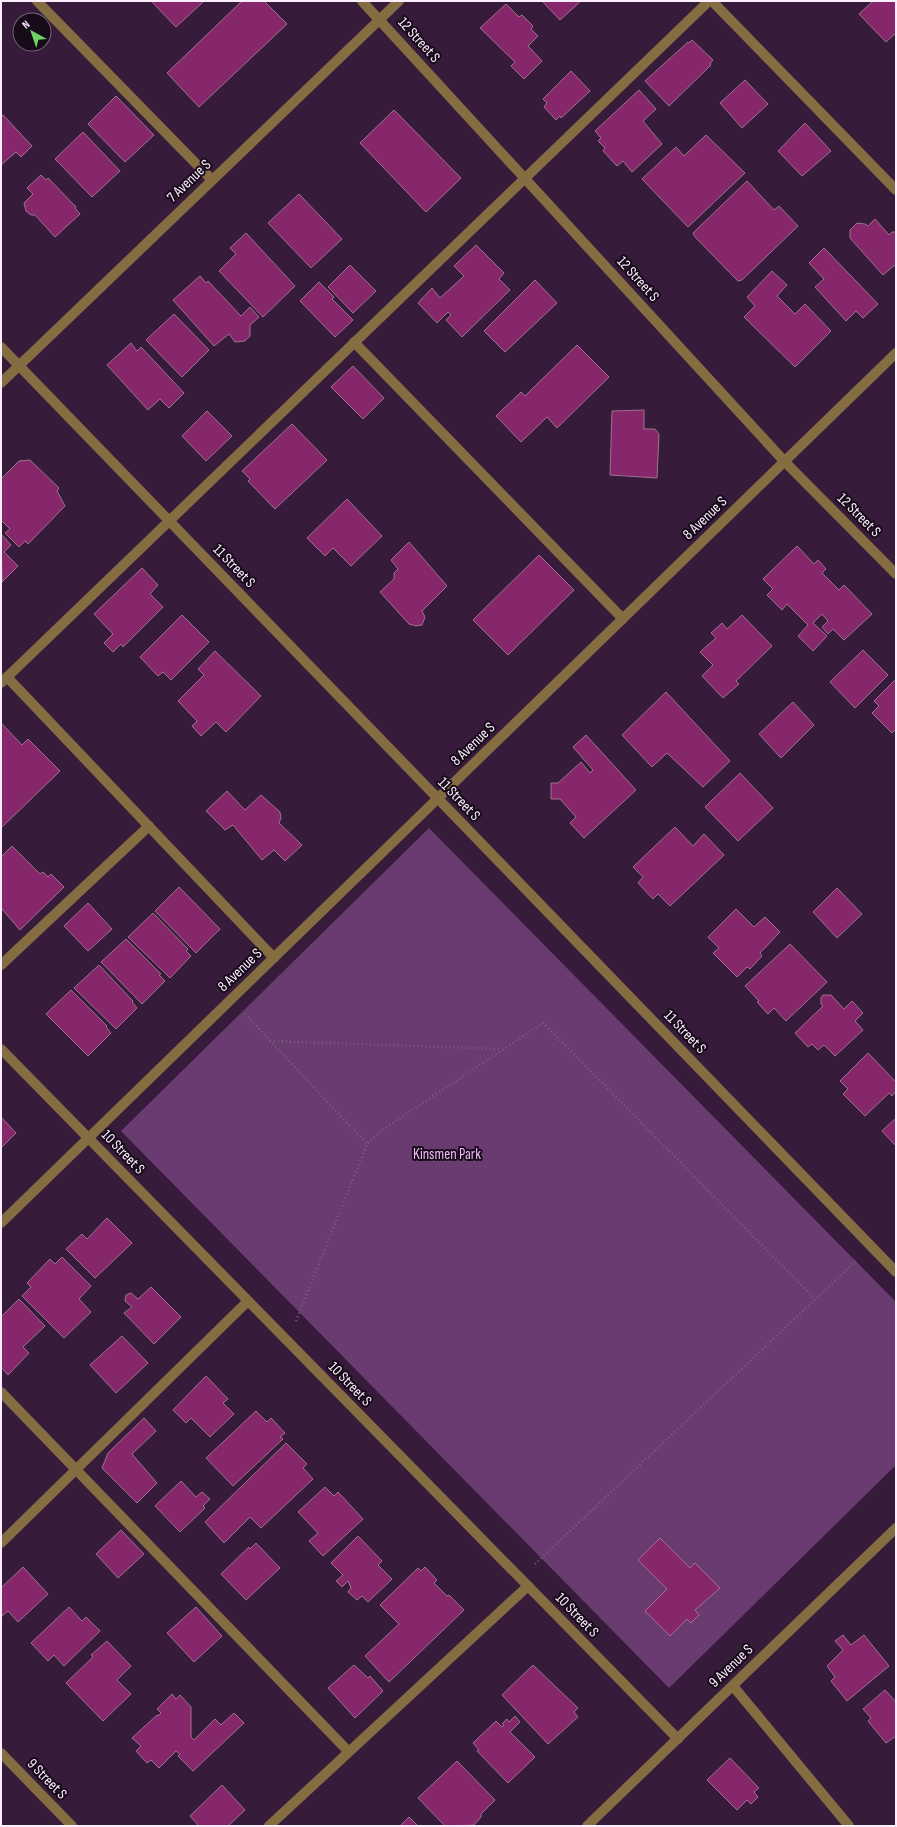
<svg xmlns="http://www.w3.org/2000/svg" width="897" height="1827" viewBox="0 0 897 1827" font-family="'Sofia Sans Condensed',sans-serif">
<rect width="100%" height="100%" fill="#361b3b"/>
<polygon fill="#6a3b71" points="429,828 896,1302 896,1465 669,1688 121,1131"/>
<g fill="#87276b" stroke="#9e728d">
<polygon points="151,1 204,1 176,27"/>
<polygon points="242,1 264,1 287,24 199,107 167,73"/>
<polygon points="542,1 581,1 560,20"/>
<polygon points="873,1 896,1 896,33 886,42 859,14"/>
<polygon points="506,4 519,17 522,15 533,26 531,29 538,36 528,46 542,61 524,79 511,66 515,62 480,28"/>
<polygon points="692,40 713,60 710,64 711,65 669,106 645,81 688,42 689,43"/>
<polygon points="571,71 590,91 561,118 560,116 556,120 544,107 547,103 543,99"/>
<polygon points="745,80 768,104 742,128 720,103"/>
<polygon points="639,90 656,109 643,121 662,144 632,172 623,161 617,166 603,151 605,148 598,141 601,138 595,131"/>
<polygon points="116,96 154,135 125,162 88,124"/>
<polygon points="394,110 461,178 426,212 360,143"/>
<polygon points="3,115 32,146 21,157 16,152 1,165 1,117"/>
<polygon points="805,123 831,151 802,176 778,151"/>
<polygon points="83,132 120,171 92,197 55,159"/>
<polygon points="706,135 745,173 688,227 642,179 676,147 684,156"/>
<polygon points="41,175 46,180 48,178 76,207 75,208 80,214 55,237 35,215 31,215 26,211 24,203 33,194 27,188"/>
<polygon points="747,181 774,210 779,206 798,226 742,280 738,281 695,237 693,233"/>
<polygon points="299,194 342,239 311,268 268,223"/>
<polygon points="875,219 889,235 892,232 896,232 896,264 883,275 850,238 850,230 857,223 865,224 868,226"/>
<polygon points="246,233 295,286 263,317 219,271 236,254 230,248"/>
<polygon points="476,245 504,273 499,279 510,290 462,337 446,320 451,315 448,312 437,323 418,303 432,288 440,298 464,276 454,266"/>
<polygon points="824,248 878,304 863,318 856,311 846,321 815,287 824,279 809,263"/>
<polygon points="350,265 376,291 353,313 328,287"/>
<polygon points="772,271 787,285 777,296 795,314 805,304 831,331 795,367 744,317 755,306 747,297"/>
<polygon points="200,276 206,283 208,281 241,316 250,307 259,317 250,325 250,336 245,341 235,342 229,334 214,346 173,300"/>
<polygon points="535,280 557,303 505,352 484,331"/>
<polygon points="319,282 334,297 332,299 353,320 335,337 300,301"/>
<polygon points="174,314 209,350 182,377 146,340"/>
<polygon points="131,343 137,351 141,347 184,393 169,408 160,399 148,410 107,365"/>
<polygon points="577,345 609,377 557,428 547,417 521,442 496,416 521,392 525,396"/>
<polygon points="353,366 384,398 363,419 331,387"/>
<polygon points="644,410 644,429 655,429 659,434 657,478 610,475 612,411"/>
<polygon points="207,411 232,436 206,461 182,436"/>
<polygon points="292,424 327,460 275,509 248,481 250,479 242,471"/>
<polygon points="30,460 59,488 57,491 65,506 28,544 25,541 19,547 5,533 10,529 1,520 1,479 19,461"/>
<polygon points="347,499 382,536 351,566 333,548 325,556 307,538"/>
<polygon points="1,534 11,545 4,552 18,566 2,582"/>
<polygon points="409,542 447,586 422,611 425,617 422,625 416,626 409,624 380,592 394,579 394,573 398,569 391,560"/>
<polygon points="797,546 814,564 818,560 826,569 822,573 839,590 844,585 872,614 844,640 833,629 828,634 822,627 828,621 822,614 813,623 827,636 813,651 798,636 808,625 787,604 782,610 767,595 773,589 763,579"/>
<polygon points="539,555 574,590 508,655 473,620"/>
<polygon points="142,568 158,585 150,594 163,607 123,647 121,644 113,652 104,643 113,634 94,614"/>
<polygon points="182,615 209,642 171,680 163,672 158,676 140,657"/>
<polygon points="742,615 772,646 736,681 739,684 723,698 702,676 713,665 700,652 716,638 711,633 722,623 727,629"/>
<polygon points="863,650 888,675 855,708 830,682"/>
<polygon points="215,651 261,696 226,732 216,722 201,736 192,726 197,721 178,701 204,675 198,669"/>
<polygon points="896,679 896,729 892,733 872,713 879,706 874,701"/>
<polygon points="666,692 730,761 703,787 667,753 652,767 622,735"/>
<polygon points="793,702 814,725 781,758 759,734"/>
<polygon points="1,723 22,745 28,739 60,771 1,828"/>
<polygon points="586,735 636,790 584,838 570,823 576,817 560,799 551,799 551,783 558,783 581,762 590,773 593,770 573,747"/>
<polygon points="740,773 773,808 738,841 705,807"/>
<polygon points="227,791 245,810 261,795 280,812 281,818 279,823 302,845 285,861 274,850 262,860 233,825 225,830 206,811"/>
<polygon points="675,827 693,846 704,834 724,855 670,906 658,894 653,899 638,883 643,877 633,867"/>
<polygon points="12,846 40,874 43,872 48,877 51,874 64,887 20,930 1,908 1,857"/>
<polygon points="179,887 220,929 196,953 155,911"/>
<polygon points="837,888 862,914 837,938 813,912"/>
<polygon points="88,903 112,929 88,951 64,926"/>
<polygon points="736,909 754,927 765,917 780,932 760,953 762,956 750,969 747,967 737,977 713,953 719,948 708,937"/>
<polygon points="153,913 188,949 186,951 191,956 170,978 128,937"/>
<polygon points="126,939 161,974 159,975 165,981 142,1004 101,962"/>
<polygon points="790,944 827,982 786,1021 774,1008 768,1014 757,1002 759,1001 745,986"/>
<polygon points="99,965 133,1001 132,1002 137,1008 116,1029 74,988"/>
<polygon points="71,990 107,1026 106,1027 111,1033 88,1056 46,1014"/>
<polygon points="823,995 831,995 844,1009 852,1001 863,1013 855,1021 863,1030 835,1056 824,1045 818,1050 812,1044 808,1047 795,1033 823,1006 821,1004 821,998"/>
<polygon points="868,1053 896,1082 896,1091 892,1096 889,1093 865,1116 843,1094 848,1089 840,1081"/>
<polygon points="1,1117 16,1133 1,1148"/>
<polygon points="896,1118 896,1146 882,1131"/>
<polygon points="107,1218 132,1243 95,1278 66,1249 82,1234 87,1239"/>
<polygon points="62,1257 91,1286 79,1299 91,1312 64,1338 22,1296 31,1287 27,1283 50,1259 55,1264"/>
<polygon points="151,1287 181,1317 154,1344 124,1313 132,1307 125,1301 126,1295 131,1293 138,1299"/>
<polygon points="19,1299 45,1326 23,1347 29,1353 8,1375 1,1367 1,1317"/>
<polygon points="122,1336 148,1363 116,1393 90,1365"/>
<polygon points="206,1376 228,1399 223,1403 234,1414 210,1437 191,1418 186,1423 173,1410"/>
<polygon points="256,1411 267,1422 271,1418 285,1433 280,1437 283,1439 233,1486 206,1458"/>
<polygon points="144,1418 156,1431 132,1454 157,1483 137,1503 102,1468 108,1453"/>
<polygon points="286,1443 307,1464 303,1468 313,1479 261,1528 250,1517 224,1543 205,1522"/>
<polygon points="181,1481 196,1497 202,1492 210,1499 203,1506 205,1508 180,1532 155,1506"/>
<polygon points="325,1487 334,1496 338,1492 363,1519 323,1556 309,1541 318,1533 298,1512"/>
<polygon points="121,1530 144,1554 118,1578 96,1554"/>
<polygon points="358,1536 382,1561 378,1565 392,1579 368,1602 362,1596 357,1600 348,1592 351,1588 348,1581 342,1587 336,1581 343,1575 331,1563"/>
<polygon points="660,1538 690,1568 695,1563 720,1588 695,1610 699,1615 691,1623 687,1619 670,1636 645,1611 667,1589 638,1560"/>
<polygon points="256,1543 280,1568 246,1600 221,1574 249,1547 250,1549"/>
<polygon points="23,1567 48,1594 18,1622 8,1611 2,1616 1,1615 1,1588"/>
<polygon points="425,1567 437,1580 434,1583 447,1596 449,1595 464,1610 389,1682 365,1656 399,1624 380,1605 418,1568 421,1571"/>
<polygon points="69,1607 82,1621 86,1617 100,1631 64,1666 54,1655 48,1661 31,1643"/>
<polygon points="196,1607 222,1636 194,1662 167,1633"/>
<polygon points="843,1635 851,1645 864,1635 889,1666 847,1701 831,1681 835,1677 827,1666 843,1650 835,1641"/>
<polygon points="107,1641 131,1666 117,1680 131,1694 103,1721 66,1683 93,1657 91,1655"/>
<polygon points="354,1665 368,1678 370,1676 383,1691 355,1718 328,1688"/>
<polygon points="533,1665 578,1708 574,1712 578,1717 548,1744 502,1695"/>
<polygon points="885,1690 896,1702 896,1736 886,1743 868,1721 871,1718 863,1709"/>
<polygon points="172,1694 176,1699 180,1695 191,1707 191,1737 194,1740 215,1719 221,1725 234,1713 244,1723 193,1771 178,1756 180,1754 176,1751 159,1768 151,1760 147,1763 136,1751 141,1746 132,1738 157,1715 158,1716 161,1713 157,1709"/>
<polygon points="515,1716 520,1722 510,1732 535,1757 508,1783 477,1751 479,1750 473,1743 496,1721 502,1727 504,1725 502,1724 507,1719 509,1722"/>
<polygon points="730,1758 759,1788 754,1792 758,1797 751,1804 747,1800 737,1810 707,1780"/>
<polygon points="457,1761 495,1800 481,1814 481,1817 474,1825 445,1826 418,1798"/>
<polygon points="222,1785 245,1810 228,1826 199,1826 190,1816"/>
<polygon points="409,1817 418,1826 400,1826"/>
</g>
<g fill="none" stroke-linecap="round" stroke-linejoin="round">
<g stroke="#77607b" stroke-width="2.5" stroke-dasharray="1 3" stroke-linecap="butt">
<polyline points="245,1014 367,1144"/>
<polyline points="270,1041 502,1049"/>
<polyline points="296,1321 367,1144 382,1130 543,1023 815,1299"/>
<polyline points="535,1564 857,1260"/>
</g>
<g stroke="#856d42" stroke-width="10">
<polyline points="37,1 212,180"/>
<polyline points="712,1 896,190"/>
<polyline points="354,342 623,619"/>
<polyline points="7,677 274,958"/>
<polyline points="1,683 709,1"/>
<polyline points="1,965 149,826"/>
<polyline points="1,1392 348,1751"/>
<polyline points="1,1543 248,1301"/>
<polyline points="269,1826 528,1586"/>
</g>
<g stroke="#856d42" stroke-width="10">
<polyline points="362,1 784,461 896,574"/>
<polyline points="1,347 896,1272"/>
<polyline points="1,383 399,1"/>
<polyline points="1,1049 678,1739"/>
<polyline points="1,1223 896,353"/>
<polyline points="733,1686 849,1826"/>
<polyline points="1,1753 72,1826"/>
<polyline points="587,1826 896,1528"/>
</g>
</g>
<g text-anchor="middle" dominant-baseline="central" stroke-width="4" stroke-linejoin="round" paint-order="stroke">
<g font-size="15" fill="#fdeeff" stroke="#170b19">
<text transform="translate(419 40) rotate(48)">12 Street S</text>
<text transform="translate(189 181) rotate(-44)">7 Avenue S</text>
<text transform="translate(638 279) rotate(48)">12 Street S</text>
<text transform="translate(859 515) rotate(45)">12 Street S</text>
<text transform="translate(705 518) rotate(-44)">8 Avenue S</text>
<text transform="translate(234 566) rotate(46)">11 Street S</text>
<text transform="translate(473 744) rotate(-44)">8 Avenue S</text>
<text transform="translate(459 799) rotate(46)">11 Street S</text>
<text transform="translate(240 970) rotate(-44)">8 Avenue S</text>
<text transform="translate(685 1032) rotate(46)">11 Street S</text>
<text transform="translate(123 1152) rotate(46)">10 Street S</text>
<text transform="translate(350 1384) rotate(46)">10 Street S</text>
<text transform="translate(577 1615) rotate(46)">10 Street S</text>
<text transform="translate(731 1666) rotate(-44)">9 Avenue S</text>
<text transform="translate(47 1779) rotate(46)">9 Street S</text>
</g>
<g font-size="15" fill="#f4bbfd" stroke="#170b19">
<text x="447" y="1154">Kinsmen Park</text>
</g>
</g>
<rect width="897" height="1827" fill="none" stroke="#fdeeff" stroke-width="4"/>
<g transform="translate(32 32) rotate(320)"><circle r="19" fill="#170b19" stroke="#736675"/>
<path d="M0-3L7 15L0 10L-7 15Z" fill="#6cd362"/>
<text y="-6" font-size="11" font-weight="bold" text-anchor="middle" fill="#fdeeff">N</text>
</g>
</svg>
